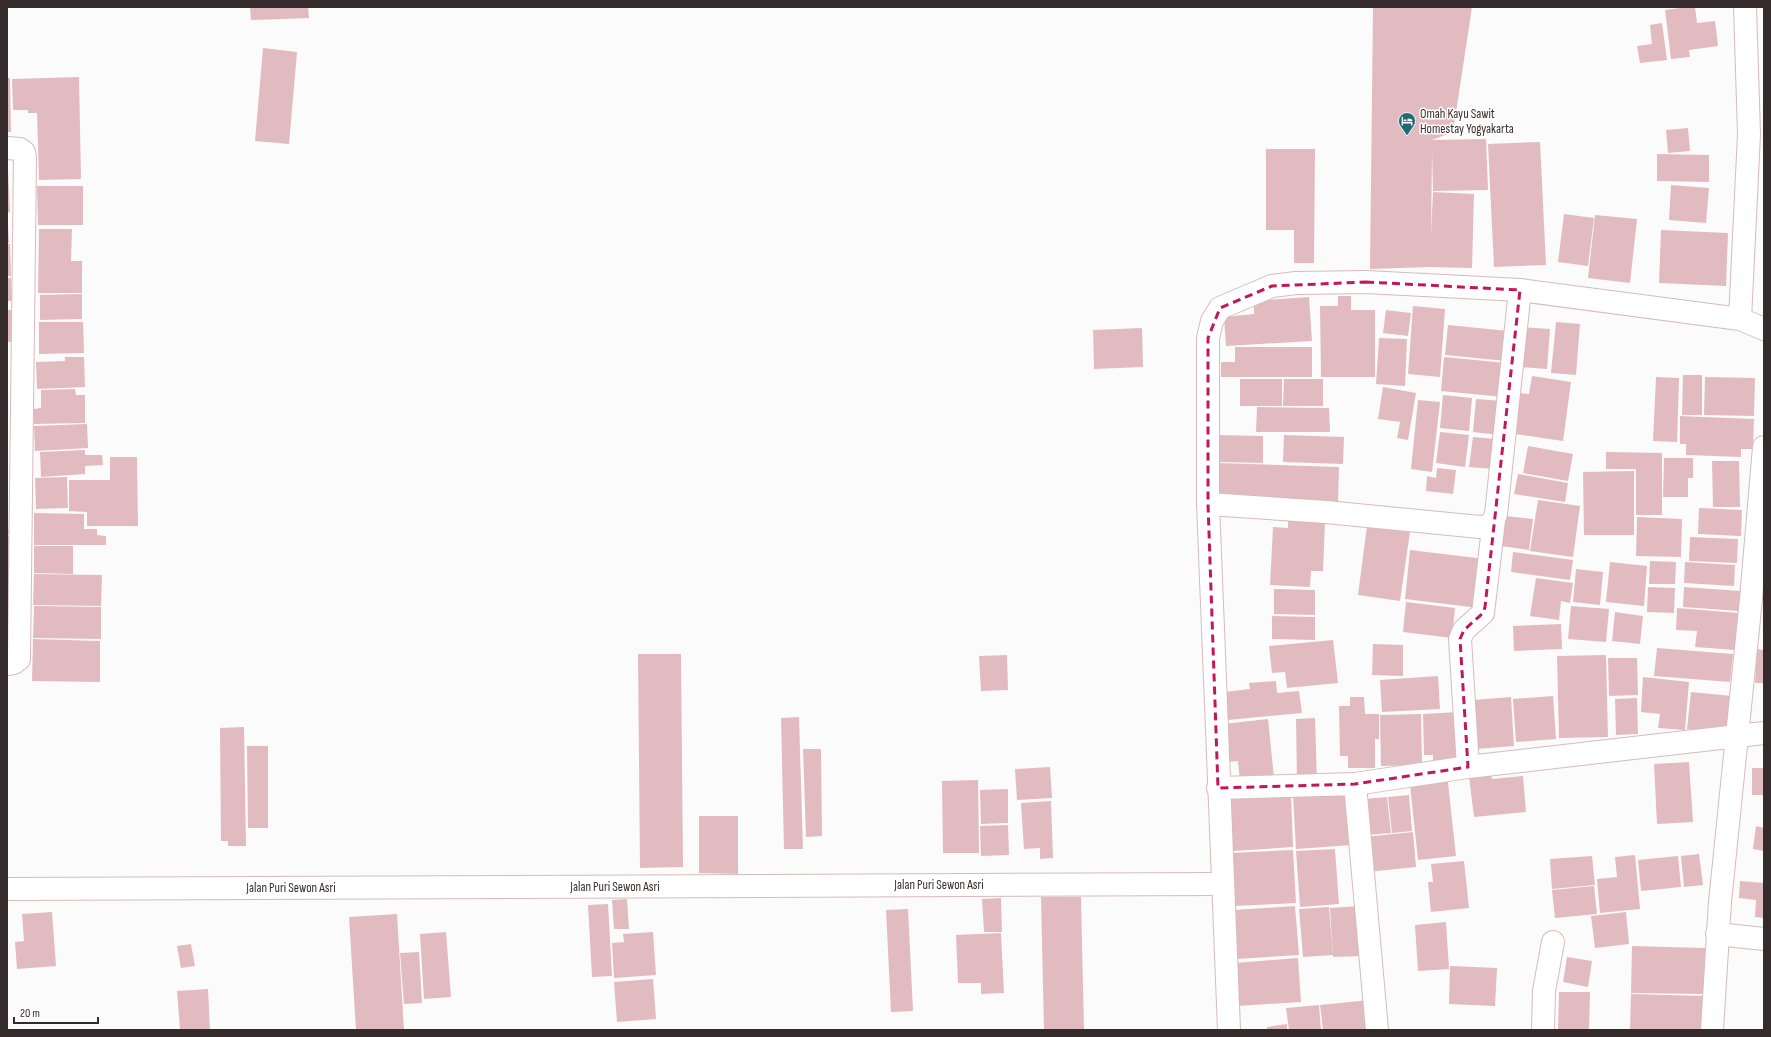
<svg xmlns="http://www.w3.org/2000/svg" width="1771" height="1037" viewBox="0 0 1771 1037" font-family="'Sofia Sans Condensed',sans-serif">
<rect width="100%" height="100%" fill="#fbfbfb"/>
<g fill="#e2bbc0">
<polygon points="250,7 308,7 309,18 251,20"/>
<polygon points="1373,7 1472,7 1453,132 1432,140 1486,139 1488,190 1433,191 1432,151 1431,235 1433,192 1474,194 1472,268 1430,267 1370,269"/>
<polygon points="1687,7 1695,7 1697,23 1715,21 1718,46 1689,50 1690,57 1671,59 1665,10"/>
<polygon points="1662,23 1667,60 1640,63 1637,46 1652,44 1650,25"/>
<polygon points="263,48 297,52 289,144 255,141"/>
<polygon points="79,77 81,179 39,180 37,113 28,113 28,110 13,110 12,79"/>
<polygon points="7,78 10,78 11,132 7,132"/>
<polygon points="1688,128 1690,151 1668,153 1666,130"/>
<polygon points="1540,142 1546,265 1494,267 1488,144"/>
<polygon points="1266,149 1315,149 1314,263 1294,263 1294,230 1266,230"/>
<polygon points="1657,154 1709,155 1709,182 1657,181"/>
<polygon points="7,169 8,169 10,212 7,213"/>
<polygon points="1671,185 1709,188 1706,223 1669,220"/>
<polygon points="37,186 83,186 83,225 38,225"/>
<polygon points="1564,214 1594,218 1588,266 1558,262"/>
<polygon points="1595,215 1637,219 1630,283 1588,278"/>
<polygon points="7,225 8,225 9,243 7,243"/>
<polygon points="39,229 72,229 71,261 82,261 82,293 38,293"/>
<polygon points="1661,230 1728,233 1726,286 1659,283"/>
<polygon points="7,244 10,244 11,276 7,276"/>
<polygon points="7,278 11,278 12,301 7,301"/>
<polygon points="82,294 82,319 40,320 40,295"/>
<polygon points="1338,296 1351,296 1351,310 1375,310 1375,377 1321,377 1320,306 1338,306"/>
<polygon points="1309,297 1312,341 1226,346 1224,317 1254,314 1254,301"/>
<polygon points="1413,306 1445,309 1440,377 1408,374"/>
<polygon points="7,310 12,310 11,342 7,342"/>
<polygon points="1386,310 1411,313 1408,336 1383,333"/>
<polygon points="39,322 83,322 84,353 39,354"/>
<polygon points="1556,322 1580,324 1576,375 1551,373"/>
<polygon points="1448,325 1508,331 1506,361 1445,355"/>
<polygon points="1522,327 1550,329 1547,369 1519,367"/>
<polygon points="1142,328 1143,367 1094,369 1093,330"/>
<polygon points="1379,338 1407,339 1405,386 1376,384"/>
<polygon points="1235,347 1312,347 1312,377 1221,377 1221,362 1235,362"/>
<polygon points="65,357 84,357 85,387 37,389 36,362 65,361"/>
<polygon points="1444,357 1507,363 1504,397 1441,391"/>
<polygon points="1683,375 1702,375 1702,415 1682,415"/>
<polygon points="1532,376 1571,382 1563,441 1515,434 1520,393 1529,394"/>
<polygon points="1656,377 1679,378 1677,442 1653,441"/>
<polygon points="1705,377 1755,378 1754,416 1704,415"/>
<rect x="1240" y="379" width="42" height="27"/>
<polygon points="1284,379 1323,379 1323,406 1283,406"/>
<polygon points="1383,387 1416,393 1408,440 1397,438 1400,422 1378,419"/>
<polygon points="75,389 76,395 85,395 85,423 34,424 34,409 41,408 41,390"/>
<polygon points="1443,395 1472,398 1469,431 1440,428"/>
<polygon points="1476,399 1503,401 1500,435 1473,432"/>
<polygon points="1418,400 1440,402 1432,472 1411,469"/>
<polygon points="1257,407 1329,408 1330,432 1256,432"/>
<polygon points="1680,416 1754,419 1753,449 1741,449 1741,457 1686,455 1686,444 1680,444"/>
<polygon points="87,424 88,448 35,451 34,426"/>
<polygon points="1440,432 1469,435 1465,467 1436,463"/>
<polygon points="1218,435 1263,436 1263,463 1218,462"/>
<polygon points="1284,435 1344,437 1343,464 1283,462"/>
<polygon points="1473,437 1496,439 1493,469 1469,467"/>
<polygon points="1528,446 1573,454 1568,481 1523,473"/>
<polygon points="85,450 85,455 102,455 103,465 85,466 85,474 41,477 40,452"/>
<polygon points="1606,452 1662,453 1662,515 1636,515 1636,469 1606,469"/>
<polygon points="110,457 137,457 138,526 87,526 87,512 69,511 69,480 110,480"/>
<polygon points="1664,458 1693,458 1693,478 1688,478 1688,497 1663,497"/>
<polygon points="1712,461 1739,461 1740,507 1713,507"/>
<polygon points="1219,463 1339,467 1338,503 1218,500"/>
<polygon points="1437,468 1456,470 1453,494 1426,491 1427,476 1436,478"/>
<polygon points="1634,471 1634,535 1584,535 1583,472"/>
<polygon points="1518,474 1568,483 1565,502 1514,494"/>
<polygon points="67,477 68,508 36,509 35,478"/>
<polygon points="1538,500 1580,506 1573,557 1530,551"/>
<polygon points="1699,508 1742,510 1741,536 1698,534"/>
<polygon points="34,513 84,514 84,529 97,529 97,535 106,536 106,545 34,545"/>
<polygon points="1506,516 1533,519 1529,550 1501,546"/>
<polygon points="1637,517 1682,519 1681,557 1636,556"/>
<polygon points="1288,518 1325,520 1323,571 1311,571 1310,587 1270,585 1273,527 1288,528"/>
<polygon points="7,524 8,524 9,534 7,534"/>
<polygon points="1367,526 1410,532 1400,601 1358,595"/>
<polygon points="7,536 10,536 11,565 7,565"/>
<polygon points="1690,537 1738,539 1737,563 1689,561"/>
<polygon points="34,546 73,546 73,574 34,573"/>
<polygon points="1410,550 1485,559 1479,608 1405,599"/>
<polygon points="1513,552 1573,560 1570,580 1511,572"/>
<polygon points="1650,561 1676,562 1675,584 1649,584"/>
<polygon points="1610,562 1647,566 1644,606 1606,602"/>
<polygon points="1685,562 1735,565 1734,586 1684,583"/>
<polygon points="1576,569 1603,572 1600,605 1573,602"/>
<polygon points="34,574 102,575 101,606 33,605"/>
<polygon points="1536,578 1573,583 1570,603 1561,601 1559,620 1530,616"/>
<polygon points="1648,587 1675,588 1674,613 1647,612"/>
<polygon points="1684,587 1740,591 1739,611 1683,607"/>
<polygon points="1274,589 1315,590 1315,615 1274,614"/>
<polygon points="1406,602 1455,608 1452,638 1403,632"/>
<polygon points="34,606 101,607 101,639 33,638"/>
<polygon points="1571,606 1609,609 1606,642 1568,639"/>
<polygon points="1677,608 1738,613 1735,650 1695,647 1697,631 1676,630"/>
<polygon points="1615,612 1643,616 1640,644 1612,641"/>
<polygon points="1272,616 1315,617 1315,640 1272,639"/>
<polygon points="1561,624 1562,649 1514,651 1513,626"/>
<polygon points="33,639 100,641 100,682 32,681"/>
<polygon points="1333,640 1338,683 1287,688 1285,672 1272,673 1269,646"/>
<polygon points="1373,644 1403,645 1403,676 1372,675"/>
<polygon points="1657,648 1733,654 1730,682 1654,676"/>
<polygon points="1757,649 1764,650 1764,683 1755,683"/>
<polygon points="638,654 681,654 683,867 640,868"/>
<polygon points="1007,655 1008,690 981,691 979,656"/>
<polygon points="1606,655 1608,737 1559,738 1557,656"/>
<polygon points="1608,658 1637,658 1638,695 1609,696"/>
<polygon points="1438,676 1440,709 1382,712 1380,680"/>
<polygon points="1643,677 1689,682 1685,730 1658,728 1660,714 1641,712"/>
<polygon points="1276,681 1277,693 1299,691 1302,713 1228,720 1225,692 1250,689 1249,683"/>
<polygon points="1691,692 1732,696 1728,733 1687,729"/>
<polygon points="1553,696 1556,739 1516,742 1513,699"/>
<polygon points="1350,697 1364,697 1365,714 1379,714 1379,739 1375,739 1375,768 1348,768 1348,756 1340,756 1339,706 1350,706"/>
<polygon points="1511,697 1514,746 1476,749 1473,700"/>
<polygon points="1637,698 1638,734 1616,735 1615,699"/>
<polygon points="1458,712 1461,763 1433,764 1433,755 1424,755 1423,714"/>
<polygon points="1421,714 1422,765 1381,766 1380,715"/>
<polygon points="799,717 803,849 784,849 781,718"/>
<polygon points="1315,718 1317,783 1297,783 1296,719"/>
<polygon points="1268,719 1274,778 1240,782 1238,761 1226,762 1223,724"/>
<polygon points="244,727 246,846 228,846 228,841 221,841 220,728"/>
<polygon points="247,746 268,746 268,828 248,828"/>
<polygon points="803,749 821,749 822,836 806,837"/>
<polygon points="1689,762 1693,822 1657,824 1654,764"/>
<polygon points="1050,767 1052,798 1017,800 1015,769"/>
<rect x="1752" y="768" width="12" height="27"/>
<polygon points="1447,774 1456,856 1418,860 1410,785"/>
<polygon points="1491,774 1492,779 1523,776 1526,812 1474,817 1469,776"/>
<polygon points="978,780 979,853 943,853 942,781"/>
<polygon points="1008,789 1008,823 981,824 980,790"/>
<polygon points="1349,792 1352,845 1296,849 1293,795"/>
<polygon points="1291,794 1293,847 1233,851 1230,797"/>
<polygon points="1409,795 1412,831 1392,833 1388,797"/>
<polygon points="1387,797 1391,833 1367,835 1364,799"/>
<polygon points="1051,801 1053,858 1040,859 1040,848 1024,849 1021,803"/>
<polygon points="699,816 738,816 738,874 699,873"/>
<polygon points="1008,825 1009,855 981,856 980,826"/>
<polygon points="1756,826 1764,828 1764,851 1753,849"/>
<polygon points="1413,832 1416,867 1367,872 1364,837"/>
<polygon points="1335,849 1339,904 1300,907 1296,851"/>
<polygon points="1293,850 1296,903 1234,906 1231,853"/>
<polygon points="1699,854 1703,885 1684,887 1681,856"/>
<polygon points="1635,855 1640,909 1600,913 1597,879 1617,877 1615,857"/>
<polygon points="1592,856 1595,885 1552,889 1550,859"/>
<polygon points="1678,856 1681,887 1641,891 1638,860"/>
<polygon points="1464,861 1469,908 1431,912 1428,882 1433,882 1431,864"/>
<polygon points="1740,881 1764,883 1764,918 1755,917 1756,900 1739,898"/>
<polygon points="1594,886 1597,914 1555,918 1552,890"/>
<polygon points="1041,897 1081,897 1084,1030 1044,1030"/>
<polygon points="1001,898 1002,932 984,932 982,899"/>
<polygon points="627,899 629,929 614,929 612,900"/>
<polygon points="608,904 612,976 592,977 588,905"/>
<polygon points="1295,906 1299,955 1237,959 1234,910"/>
<polygon points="1360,906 1363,956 1333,957 1330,908"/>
<polygon points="1329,907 1333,955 1303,957 1299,909"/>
<polygon points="908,909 913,1011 891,1012 886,910"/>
<polygon points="52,912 56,966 17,969 15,942 24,941 22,914"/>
<polygon points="1626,912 1629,944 1595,948 1591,916"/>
<polygon points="397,914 404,1030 356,1030 349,917"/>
<polygon points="1446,922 1449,969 1418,971 1415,925"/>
<polygon points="446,932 451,997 424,999 420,934"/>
<polygon points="653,932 656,975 614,978 612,943 624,942 623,934"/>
<polygon points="1001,933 1004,993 981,994 981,983 958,983 956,935"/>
<polygon points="191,944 195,966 181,968 177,946"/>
<polygon points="1632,946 1705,948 1704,994 1631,993"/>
<polygon points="419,952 422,1003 404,1004 400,953"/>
<polygon points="1567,957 1592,961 1588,987 1563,982"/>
<polygon points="1298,958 1301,1002 1238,1006 1235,963"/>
<polygon points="1450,966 1497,968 1495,1006 1449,1004"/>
<polygon points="653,979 656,1019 617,1022 614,982"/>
<polygon points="208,989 210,1030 180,1030 177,991"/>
<polygon points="1559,992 1590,992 1589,1030 1558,1030"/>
<polygon points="1631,994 1703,996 1702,1030 1630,1030"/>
<polygon points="1370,1000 1373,1030 1323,1030 1320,1005"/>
<polygon points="1319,1005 1321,1030 1289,1030 1286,1008"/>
<polygon points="1287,1024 1287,1030 1267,1030 1267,1027"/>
</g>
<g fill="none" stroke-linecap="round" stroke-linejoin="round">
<defs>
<g id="minor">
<polyline points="7,148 20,149 24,152 25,158 19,659 14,663 7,664"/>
<polyline points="1740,319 1749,134 1745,7"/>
<path d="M 1208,504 L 1326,512 L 1480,527 C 1489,526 1493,523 1496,514 L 1520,290"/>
<polyline points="1468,767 1460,639 1464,630 1483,613 1494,520"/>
<polyline points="1355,784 1468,767 1764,733"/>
<polyline points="1218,788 1355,784 1377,1030"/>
<polyline points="7,889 1223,884"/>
<polyline points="1717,934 1764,939"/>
<polyline points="1229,1030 1208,504 1208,338 1212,321 1220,308 1272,286 1296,283 1366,282 1520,290 1740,319 1764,329"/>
<polyline points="1543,1030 1544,991 1553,942"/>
<polyline points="1712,1030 1720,902 1751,599 1764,447"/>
</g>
</defs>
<use href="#minor" stroke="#d7babd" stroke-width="24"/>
<use href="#minor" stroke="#fff" stroke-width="22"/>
</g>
<path fill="none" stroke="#c2185b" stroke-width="3" stroke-dasharray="8 5" stroke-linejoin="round" d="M 1366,282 L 1520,290 L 1485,607 L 1483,613 L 1464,630 L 1460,639 L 1468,767 L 1355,784 L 1218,788 L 1208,504 L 1208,338 L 1220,308 L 1272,286 Z"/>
<defs>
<symbol id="hotel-pin" viewBox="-11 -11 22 30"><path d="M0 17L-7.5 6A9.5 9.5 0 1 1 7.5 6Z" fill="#226977" stroke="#fff"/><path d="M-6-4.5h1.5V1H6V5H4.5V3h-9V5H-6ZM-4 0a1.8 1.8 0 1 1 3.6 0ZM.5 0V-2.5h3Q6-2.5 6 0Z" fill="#fff"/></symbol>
</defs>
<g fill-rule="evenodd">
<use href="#hotel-pin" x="1397" y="111" width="20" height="27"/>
</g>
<g text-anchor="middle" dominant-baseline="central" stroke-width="3" stroke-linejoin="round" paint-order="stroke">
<g font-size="13" fill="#362b2c" stroke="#fff" text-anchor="start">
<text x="1420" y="114">Omah Kayu Sawit<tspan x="1420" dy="15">Homestay Yogyakarta</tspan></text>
</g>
<g font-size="13" fill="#362b2c" stroke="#fff">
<text x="939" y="885">Jalan Puri Sewon Asri</text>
<text x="615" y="887">Jalan Puri Sewon Asri</text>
<text x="291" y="888">Jalan Puri Sewon Asri</text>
</g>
</g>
<rect width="1771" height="1037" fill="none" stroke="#362b2c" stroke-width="16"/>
<path d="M14 1017v6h84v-6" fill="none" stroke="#362b2c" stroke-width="2"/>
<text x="20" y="1017" font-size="12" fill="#362b2c" stroke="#ffffff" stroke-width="3" paint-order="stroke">20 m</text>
</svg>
